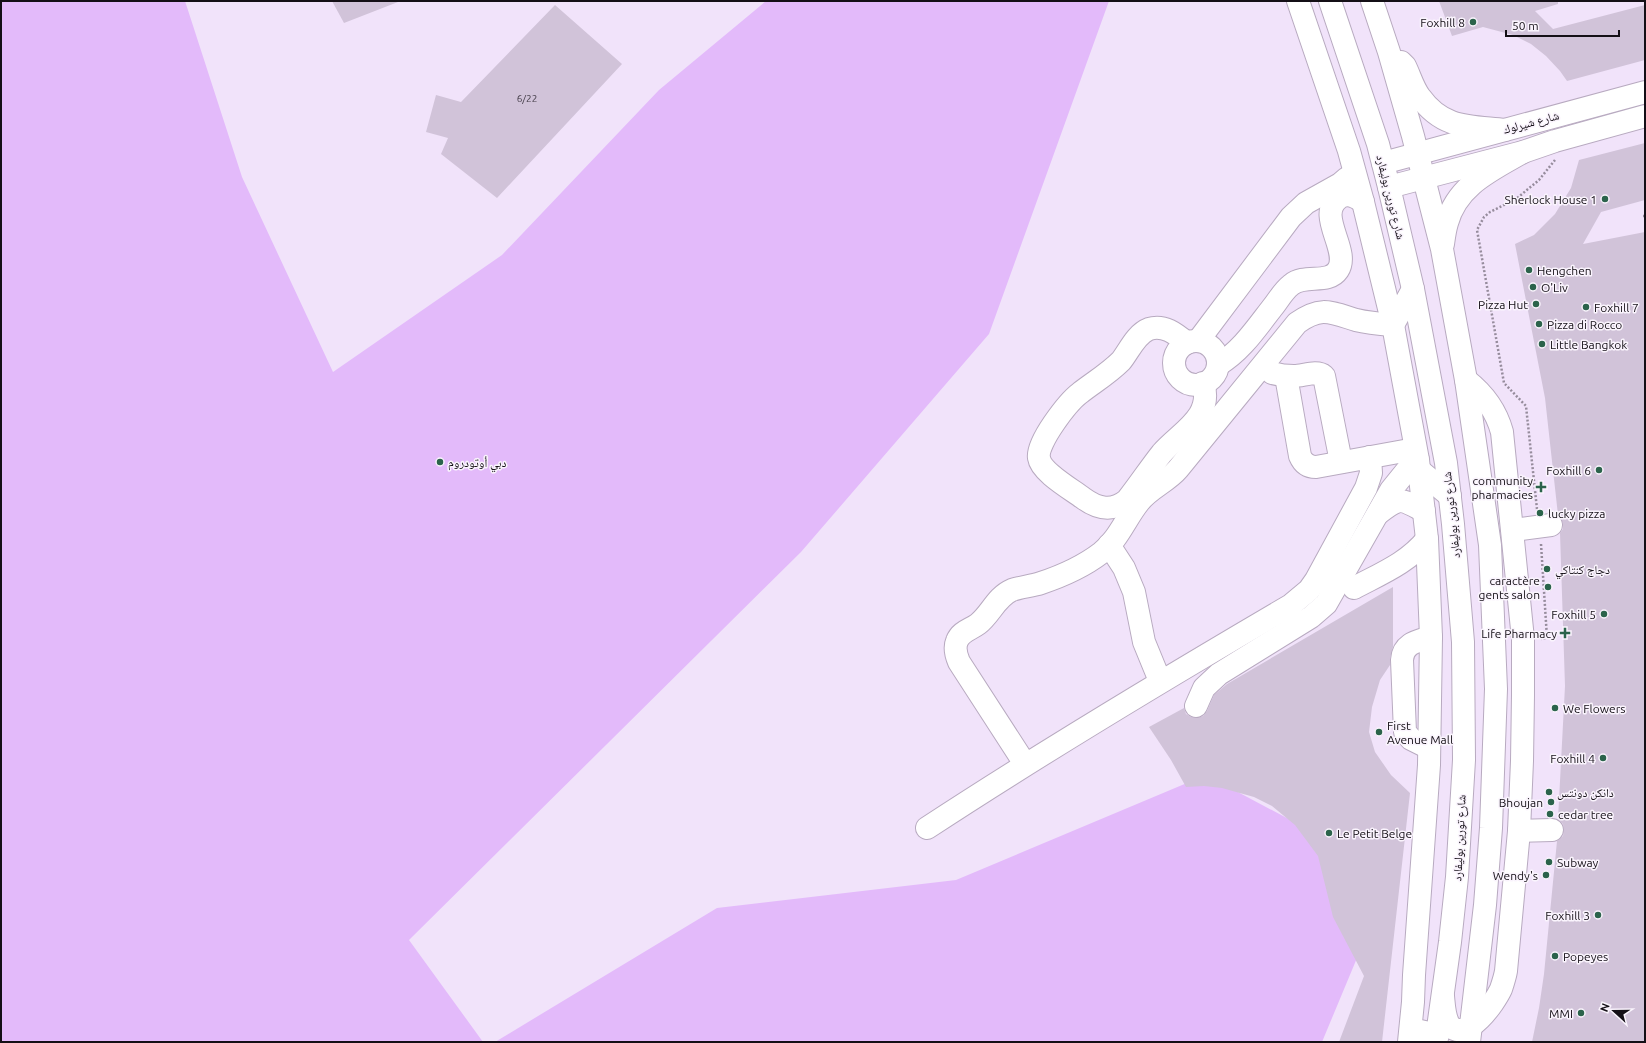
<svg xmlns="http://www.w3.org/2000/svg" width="1646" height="1043" viewBox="0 0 1646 1043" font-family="Ubuntu,'Noto Naskh Arabic',sans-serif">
<rect width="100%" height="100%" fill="#f1e3fa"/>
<g fill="#e3bafa">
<polygon points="1,1 185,1 242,177 333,372 502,255 659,90 766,1 1109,1 989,334 801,552 409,940 483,1042 1,1042"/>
<polygon points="1206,775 1313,832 1357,958 1322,1042 495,1042 717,908 956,880"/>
</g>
<g fill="#d1c3d9">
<polygon points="332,1 398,1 398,2 344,23"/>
<polygon points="1439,1 1558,1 1558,4 1535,11 1553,29 1645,5 1645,60 1567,81 1560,71 1546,56 1531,44 1513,35 1483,27 1452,36"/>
<polygon points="555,5 622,64 497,198 441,154 448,138 426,132 436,95 461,102"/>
<polygon points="1645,143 1645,200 1601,212 1583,244 1645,232 1645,1042 1532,1042 1539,1008 1544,974 1557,841 1563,836 1564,830 1563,824 1558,819 1565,686 1560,533 1563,529 1563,524 1561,518 1558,515 1545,398 1515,244 1534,235 1555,214 1571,188 1579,160"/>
<polygon points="1393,587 1393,647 1390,658 1390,665 1380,680 1372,707 1369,732 1375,752 1391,775 1410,793 1382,1042 1339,1042 1364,976 1333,917 1318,856 1295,825 1272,806 1254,797 1222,788 1204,786 1186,787 1171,760 1149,727 1184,708 1186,714 1191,717 1197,718 1203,716 1207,711 1214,695 1227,684"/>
</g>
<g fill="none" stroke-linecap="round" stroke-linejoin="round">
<defs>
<g id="minor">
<polyline points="1298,1 1349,151 1363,202 1393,325 1418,460 1427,539 1431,637 1429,765 1414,975 1413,1002 1409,1042"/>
<polyline points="1383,163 1645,92"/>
<polyline points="1389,187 1523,152 1555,141 1645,116"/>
<polyline points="1198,341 1291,217 1306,203 1340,184 1347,178"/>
<circle cx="1196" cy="363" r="22"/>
<path d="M 1187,343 C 1176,334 1164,324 1149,329 C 1136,334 1129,351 1121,361 C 1108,374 1094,382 1080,393 C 1068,402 1036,443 1039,458 C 1041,472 1071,489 1083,498 C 1098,509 1112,512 1127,500 C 1139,485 1150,468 1162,453 C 1180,432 1214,417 1203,383"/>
<path d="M 1218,365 C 1241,351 1255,330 1272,308 C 1278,301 1283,291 1291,285 C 1305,273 1328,285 1338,270 C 1351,250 1315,215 1339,198 C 1347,192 1356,197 1363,202"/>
<path d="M 1272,373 C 1279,375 1286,376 1294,376 C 1303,376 1317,370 1324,376 L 1341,462"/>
<path d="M 1286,376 L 1300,456 C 1303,463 1308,467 1316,467 L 1415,449"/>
<path d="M 1379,513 C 1400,496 1401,499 1424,511"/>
<polyline points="1513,530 1551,525"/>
<polyline points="1109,545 1124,568 1134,592 1144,642 1160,681"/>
<path d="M 1354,588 C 1380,574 1408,563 1427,539"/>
<polyline points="1196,706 1204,688 1219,674 1311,617 1326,604 1391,490 1408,469 1418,460"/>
<path d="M 1429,748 L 1411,739 L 1405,732 L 1402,660 C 1403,643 1418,641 1431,637"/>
<path d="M 1025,764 L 959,662 C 956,655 954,648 957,641 C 961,631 970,630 978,624 C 991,614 996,597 1012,590 C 1021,587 1032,586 1041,583 C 1062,576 1084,566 1101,553 C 1118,540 1126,518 1139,502 C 1150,488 1167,482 1178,469 L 1297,323 C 1321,306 1330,312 1356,320 C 1368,323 1380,324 1393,325"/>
<path d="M 927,828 C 1046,750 1168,677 1291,605 L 1309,590 L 1316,580 L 1366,488 L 1371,473 L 1370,457"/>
<polyline points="1519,831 1552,830"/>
<path d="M 1443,996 C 1444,1005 1444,1018 1450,1026 C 1467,1043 1495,1002 1501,989 C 1503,983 1505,977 1506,971 L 1519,831 L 1522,761 L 1523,695 L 1523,639 L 1502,432 C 1496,410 1484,394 1466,380"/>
</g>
<g id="major">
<polyline points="1330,1 1378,144 1389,187 1413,289 1446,463 1453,524 1463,642 1464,760 1457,877 1450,942 1436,1042"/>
<polyline points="1372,1 1389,52 1413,136 1442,249 1466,380 1490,545 1496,689 1491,828 1485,905 1469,1042"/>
<path d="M 1401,62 L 1405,66 C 1410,76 1413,88 1420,97 C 1443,129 1469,126 1505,130"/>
<path d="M 1443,244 C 1444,237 1445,229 1447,223 C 1457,185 1492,170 1523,152"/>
<polyline points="1393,325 1413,289"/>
<polyline points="1419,470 1450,496"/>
<polyline points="1411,1029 1438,1035"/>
</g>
</defs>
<use href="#minor" stroke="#b8aac0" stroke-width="24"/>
<use href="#major" stroke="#b8aac0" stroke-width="24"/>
<g stroke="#968c9c" stroke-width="2.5" stroke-dasharray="2 2" stroke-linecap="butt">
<polyline points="1643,216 1645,216"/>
<polyline points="1537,509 1526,406 1504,383 1477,230 1484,217 1490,212 1516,199 1539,180 1555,160"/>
<polyline points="1541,544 1547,638 1541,639"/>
</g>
<use href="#minor" stroke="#fff" stroke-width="22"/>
<use href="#major" stroke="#fff" stroke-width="22"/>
</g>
<g fill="#2b634b" stroke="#faf4fd" stroke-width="1.5">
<circle cx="1473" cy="22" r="4"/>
<circle cx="1605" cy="199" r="4"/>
<circle cx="1529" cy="270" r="4"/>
<circle cx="1533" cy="287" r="4"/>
<circle cx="1536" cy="304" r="4"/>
<circle cx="1586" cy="307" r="4"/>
<circle cx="1539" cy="324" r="4"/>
<circle cx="1542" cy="344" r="4"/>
<circle cx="440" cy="462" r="4"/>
<circle cx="1599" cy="470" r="4"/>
<path d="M1539 481h4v4h4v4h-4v4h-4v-4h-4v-4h4z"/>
<circle cx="1540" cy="513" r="4"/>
<circle cx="1547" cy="569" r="4"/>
<circle cx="1548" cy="587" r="4"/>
<circle cx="1604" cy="614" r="4"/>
<path d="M1563 627h4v4h4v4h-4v4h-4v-4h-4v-4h4z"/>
<circle cx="1555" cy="708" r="4"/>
<circle cx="1379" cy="732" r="4"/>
<circle cx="1603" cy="758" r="4"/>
<circle cx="1549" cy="792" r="4"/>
<circle cx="1551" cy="802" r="4"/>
<circle cx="1550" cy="814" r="4"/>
<circle cx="1329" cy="833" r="4"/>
<circle cx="1549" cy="862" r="4"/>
<circle cx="1546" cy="875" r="4"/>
<circle cx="1598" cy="915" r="4"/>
<circle cx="1555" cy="956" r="4"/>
<circle cx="1581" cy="1013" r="4"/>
</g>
<g text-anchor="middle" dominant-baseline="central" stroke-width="3" stroke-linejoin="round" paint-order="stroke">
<g font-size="10" fill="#433c47">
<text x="527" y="98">6/22</text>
</g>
<g font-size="12" fill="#140f16" stroke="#faf4fd" text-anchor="start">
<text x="1465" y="22" text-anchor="end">Foxhill 8</text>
<text x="1597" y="199" text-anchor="end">Sherlock House 1</text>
<text x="1537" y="270">Hengchen</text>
<text x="1541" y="287">O'Liv</text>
<text x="1528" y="304" text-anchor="end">Pizza Hut</text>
<text x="1594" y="307">Foxhill 7</text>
<text x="1547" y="324">Pizza di Rocco</text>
<text x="1550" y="344">Little Bangkok</text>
<text x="448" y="462">دبي أوتودروم</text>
<text x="1591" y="470" text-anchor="end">Foxhill 6</text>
<text x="1533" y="480" text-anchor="end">community<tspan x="1533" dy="14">pharmacies</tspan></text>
<text x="1548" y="513">lucky pizza</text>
<text x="1555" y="569">دجاج كنتاكي</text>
<text x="1540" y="580" text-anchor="end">caractère<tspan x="1540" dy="14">gents salon</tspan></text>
<text x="1596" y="614" text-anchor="end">Foxhill 5</text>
<text x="1557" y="633" text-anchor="end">Life Pharmacy</text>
<text x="1563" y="708">We Flowers</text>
<text x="1387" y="725">First<tspan x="1387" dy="14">Avenue Mall</tspan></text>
<text x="1595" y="758" text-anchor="end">Foxhill 4</text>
<text x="1557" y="792">دانكن دونتس</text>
<text x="1543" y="802" text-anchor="end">Bhoujan</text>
<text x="1558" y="814">cedar tree</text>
<text x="1337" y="833">Le Petit Belge</text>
<text x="1557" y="862">Subway</text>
<text x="1538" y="875" text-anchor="end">Wendy's</text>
<text x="1590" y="915" text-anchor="end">Foxhill 3</text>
<text x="1563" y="956">Popeyes</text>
<text x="1573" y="1013" text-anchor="end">MMI</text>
</g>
<g font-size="12" fill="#140f16" stroke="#faf4fd">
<text transform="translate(1531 122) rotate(-15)">شارع شيرلوك</text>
<text transform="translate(1391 197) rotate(76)">شارع تورين بوليفارد</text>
<text transform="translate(1451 515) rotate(-96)">شارع تورين بوليفارد</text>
<text transform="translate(1459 838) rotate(-87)">شارع تورين بوليفارد</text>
</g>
</g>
<rect width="1646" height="1043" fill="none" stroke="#140f16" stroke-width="4"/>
<g transform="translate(1614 1011) rotate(291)" stroke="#faf4fd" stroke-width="3" paint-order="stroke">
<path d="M0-3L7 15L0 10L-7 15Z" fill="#140f16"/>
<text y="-6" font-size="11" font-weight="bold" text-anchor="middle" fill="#140f16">N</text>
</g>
<path d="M1506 30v6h113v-6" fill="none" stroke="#140f16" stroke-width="2"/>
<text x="1512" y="30" font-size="12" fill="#140f16" stroke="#faf4fd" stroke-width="3" paint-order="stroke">50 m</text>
</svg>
